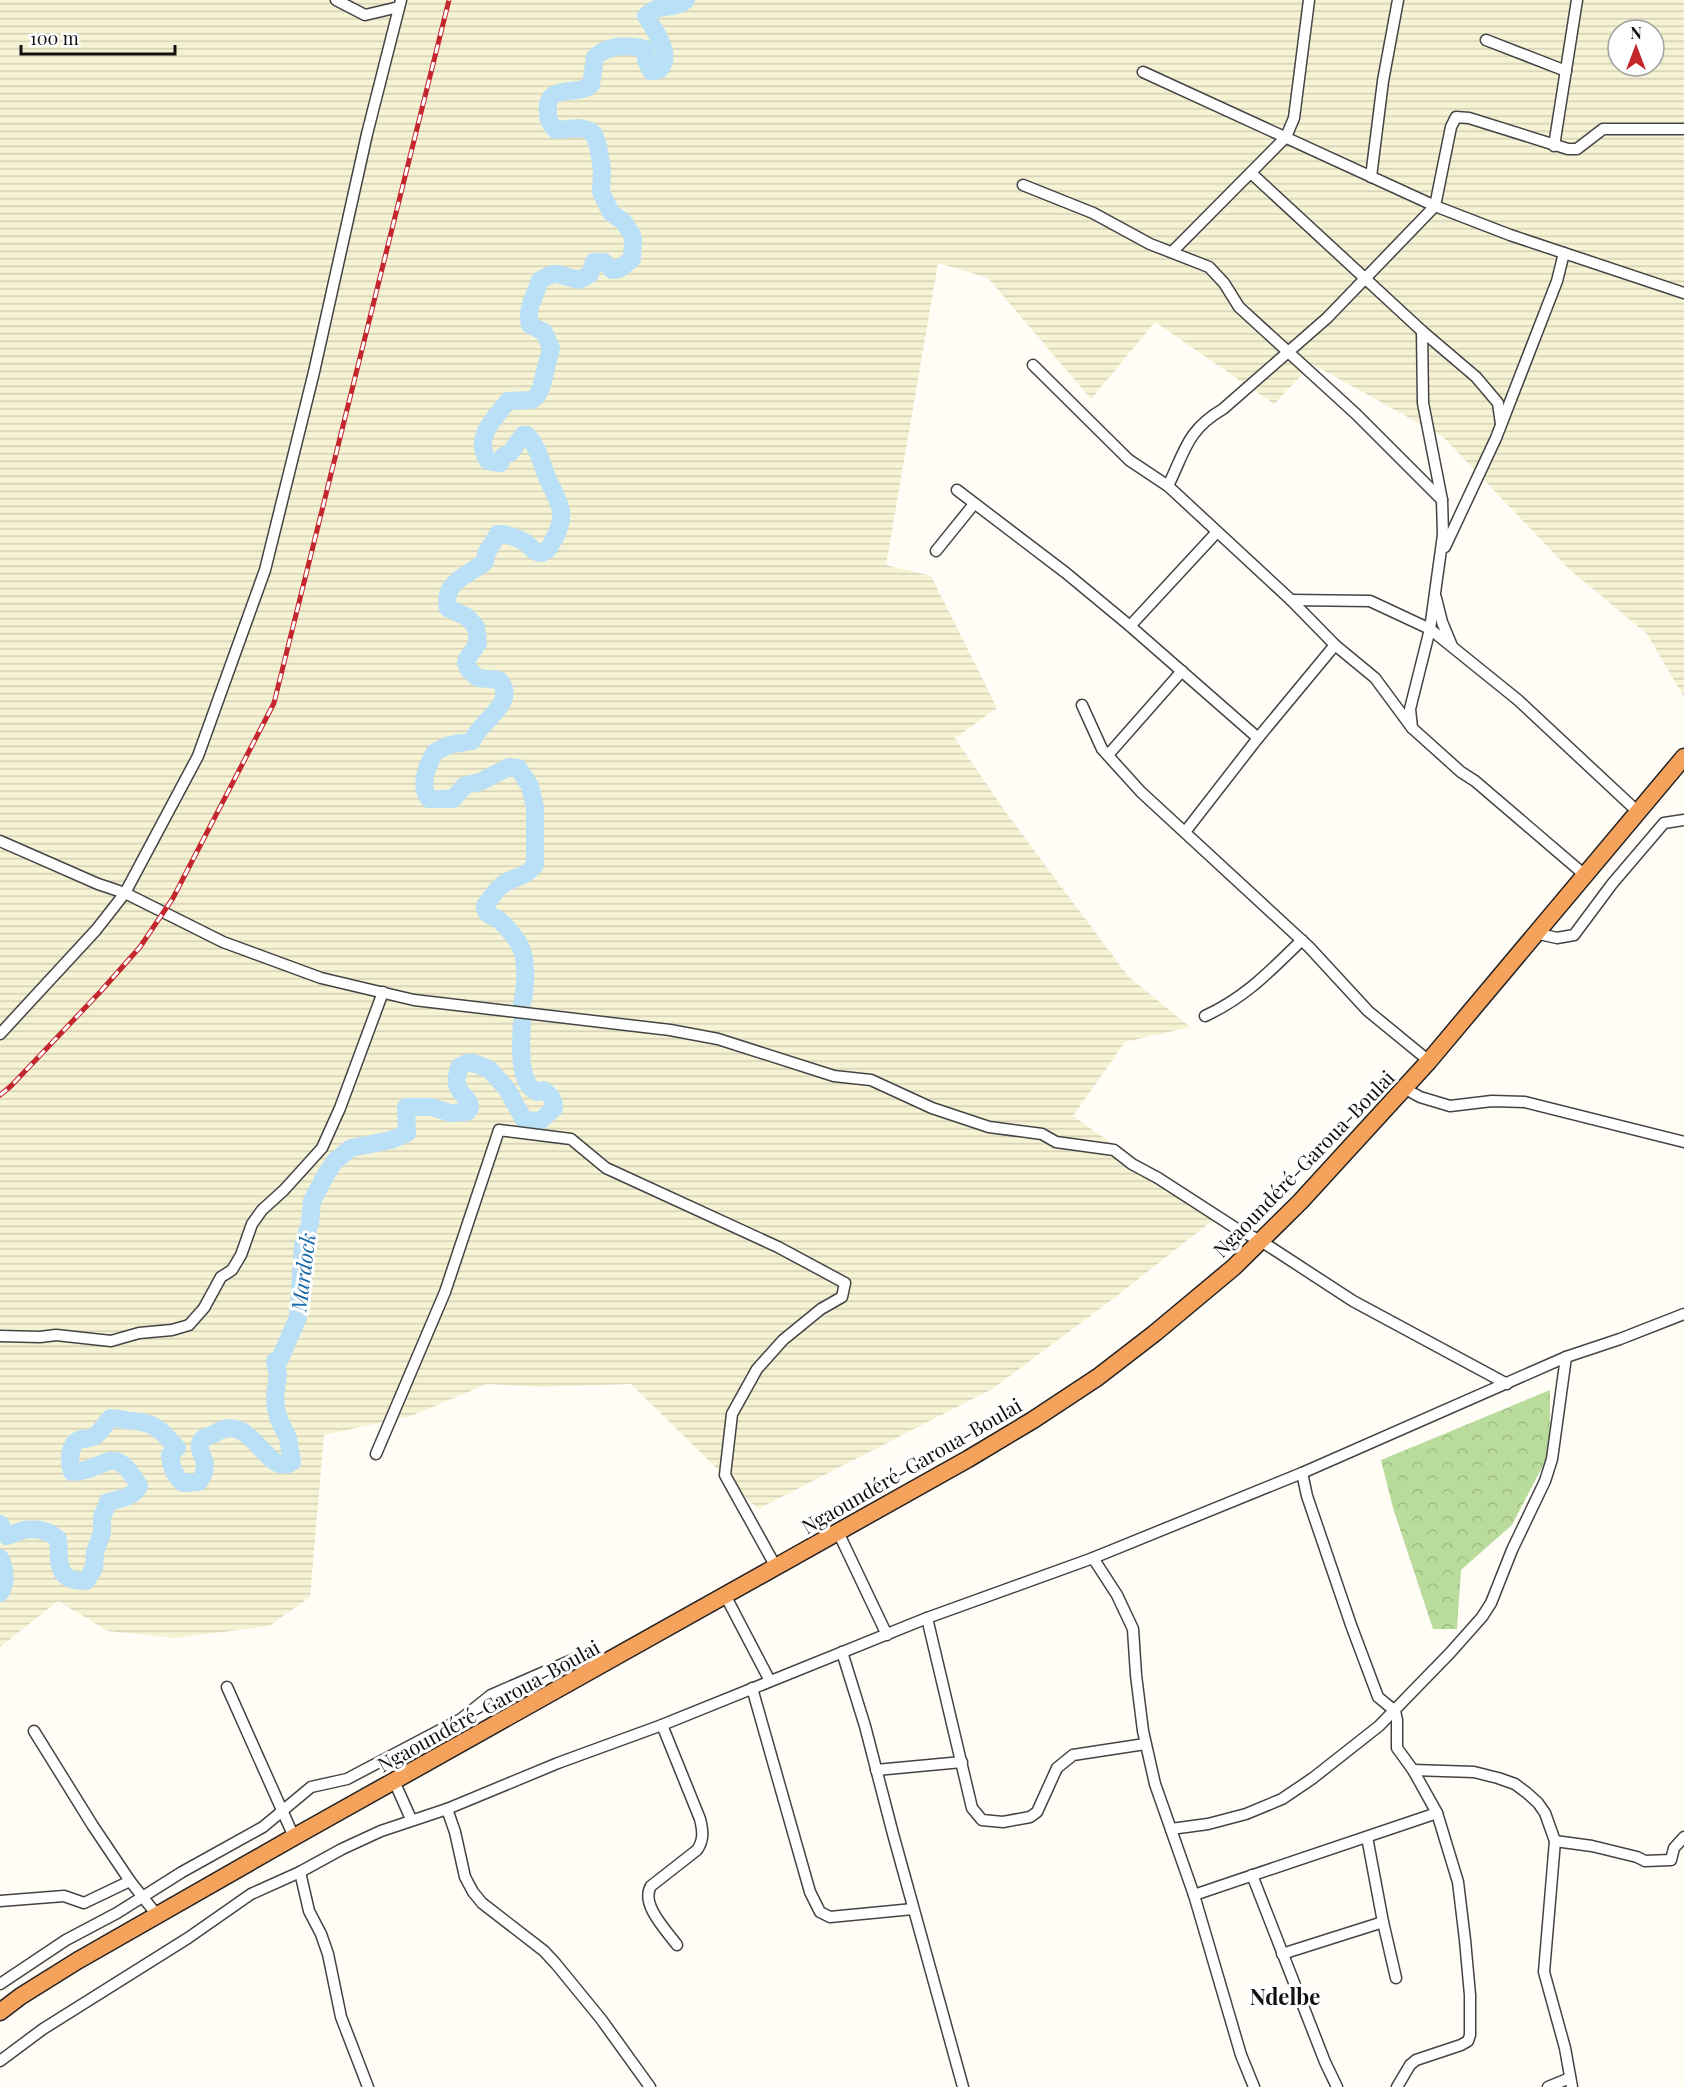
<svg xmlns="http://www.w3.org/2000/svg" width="1684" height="2087" viewBox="0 0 1684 2087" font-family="'Playfair Display',serif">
<defs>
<pattern id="farmland-rules" width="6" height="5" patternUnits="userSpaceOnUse" patternTransform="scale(1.5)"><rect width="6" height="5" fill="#f6f3d4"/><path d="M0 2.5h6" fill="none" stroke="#d2cfb5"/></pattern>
<pattern id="forest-crowns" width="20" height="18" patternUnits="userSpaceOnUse" patternTransform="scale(1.5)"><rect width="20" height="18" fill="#b9dc9c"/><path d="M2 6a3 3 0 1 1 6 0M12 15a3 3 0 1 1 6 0" fill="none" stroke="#9ebc85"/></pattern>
</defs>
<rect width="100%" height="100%" fill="#fffdf5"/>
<path fill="url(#farmland-rules)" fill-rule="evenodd" d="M 0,0 L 1684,0 L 1684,697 L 1647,634 L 1569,569 L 1442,436 L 1312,364 L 1274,404 L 1155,322 L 1091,399 L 988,278 L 938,263 L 886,565 L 931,576 L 997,708 L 955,738 L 1007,814 L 1128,976 L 1190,1027 L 1125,1042 L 1073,1116 L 1217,1217 L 1109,1302 L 992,1389 L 758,1509 L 631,1384 L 541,1387 L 487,1384 L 411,1416 L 324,1435 L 310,1597 L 269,1626 L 175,1638 L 108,1631 L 58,1601 L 0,1647 ZM 1618,30 L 1654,30 L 1654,66 L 1618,66 Z"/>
<polygon fill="url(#forest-crowns)" points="1550,1390 1550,1452 1512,1525 1461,1570 1457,1629 1433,1629 1393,1508 1381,1460"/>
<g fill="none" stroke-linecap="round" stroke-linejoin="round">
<g stroke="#b9e0f7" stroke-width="18">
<path d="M 522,1004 C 526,987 528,957 518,942 C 515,937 504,924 499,920 C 492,915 485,917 485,905 C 491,899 494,892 501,886 C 512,876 523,880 535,865 L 535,807 L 530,786 L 518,768 L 509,767 L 480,782 L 465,785 L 453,799 L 429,799 C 419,786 427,765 435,752 L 449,745 L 472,741 C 479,721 519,703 499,680 L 478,678 L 469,670 L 466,663 L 467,659 L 478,643 L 476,627 L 467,617 L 448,608 C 442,582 468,575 485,562 L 486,554 L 498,534 C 509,534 517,537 526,543 C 532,547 533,553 542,553 C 549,550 550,546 554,539 C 569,511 558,503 547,477 C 541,462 538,447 527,435 L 523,435 L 510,453 L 503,456 L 500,463 L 488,461 C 473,437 494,419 508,401 L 532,400 L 537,396 L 541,388 L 551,348 L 544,332 L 530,325 C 526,307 535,297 540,280 L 552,274 L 557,274 L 579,280 L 590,274 L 594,262 L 604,262 L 612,270 L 619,269 L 632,259 L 633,239 L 632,235 L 623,221 L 611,213 L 601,192 L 602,169 L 598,146 L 594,134 L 588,130 L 579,128 L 556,130 C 551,126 548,121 548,113 C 544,82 577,97 591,85 L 595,57 C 610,44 626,45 645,49 L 646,60 L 651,71 L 659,70 C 674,55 654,30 646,16 C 657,3 674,10 686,0"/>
<path d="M 0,1524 L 7,1536 C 12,1535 16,1532 21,1531 C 33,1527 49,1530 58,1539 C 60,1564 55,1581 86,1581 L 94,1568 L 95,1552 L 102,1533 L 102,1517 L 108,1502 C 120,1499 134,1497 139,1486 C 112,1439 106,1472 72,1472 C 69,1462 68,1442 82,1439 C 87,1438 90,1439 95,1436 C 101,1432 105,1423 111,1418 C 119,1418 126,1421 134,1421 C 157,1423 162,1432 177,1448 L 170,1455 C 171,1466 174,1476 183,1483 L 199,1482 C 203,1477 205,1471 205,1464 C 204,1456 194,1445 204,1438 C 208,1436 213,1435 217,1432 C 253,1412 266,1478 292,1462 L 288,1438 L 279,1420 L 276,1408 L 275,1396 L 278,1375 L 275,1361 L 277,1363 L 280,1359 L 298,1317 L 303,1245 L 310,1223 L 312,1201 L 325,1176 L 335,1161 L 351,1148 L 391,1140 L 407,1133 L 406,1107 L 431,1107 L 451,1113 L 467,1112 L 470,1108 C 470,1098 461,1096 458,1087 C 455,1081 458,1073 459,1067 L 467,1063 L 473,1063 L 489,1069 L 507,1089 L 524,1120 L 540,1121 L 554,1108 C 554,1099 550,1095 543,1090 L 537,1092 C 517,1084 521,1040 522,1023"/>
<path d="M 0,1558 C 5,1569 7,1583 0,1593"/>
</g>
<defs>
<g id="minor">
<polyline points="336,0 365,15 399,7"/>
<polyline points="1486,40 1566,71"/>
<polyline points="1143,72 1435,206 1510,235 1684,293"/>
<polyline points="1554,146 1577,0"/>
<polyline points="1251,173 1422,331 1476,377 1498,403 1501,424"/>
<polyline points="1371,177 1383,81 1398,0"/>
<polyline points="1023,185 1093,213 1150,244 1209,267 1224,283 1239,307 1356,414 1442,500"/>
<polyline points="1172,252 1286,137 1294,118 1309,0"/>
<polyline points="1033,365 1129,460 1168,486 1291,600 1335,645 1375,678 1412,728 1461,772 1475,781 1586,876"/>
<path d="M 1168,486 C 1185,451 1187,430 1223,409 L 1327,318 L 1435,206 L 1451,127 L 1456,117 L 1469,118 L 1568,149 L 1577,149 L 1603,129 L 1684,129"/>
<polyline points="957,490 1066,573 1130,626 1258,738"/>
<polyline points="1445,547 1496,438 1557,281 1564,253"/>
<polyline points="936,551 974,504"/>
<polyline points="1436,598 1442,622 1452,646"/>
<polyline points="1291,600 1370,601 1430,629 1518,700 1638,812"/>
<polyline points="1130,626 1217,532"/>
<polyline points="1082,705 1102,749 1141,792 1309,947 1368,1011 1429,1061"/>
<polyline points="1412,728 1410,709 1430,629 1443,535 1442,500 1423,403 1422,331"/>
<polyline points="1108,755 1182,671"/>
<polyline points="1185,832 1258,738 1335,645"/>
<polyline points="0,841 98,884 125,893 223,942 321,978 414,1000 670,1030 718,1039 834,1076 871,1080 932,1108 989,1127 1042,1134 1056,1142 1114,1150 1132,1164 1158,1178 1237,1229 1261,1241 1353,1301 1507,1384"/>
<polyline points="1535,933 1557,938 1574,935 1612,884 1664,823 1684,820"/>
<path d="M 1205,1016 C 1246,997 1270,971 1302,940"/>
<polyline points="0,1034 96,930 125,893 198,756 265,570 314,372 367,134 401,0"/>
<polyline points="1404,1088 1420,1097 1450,1106 1492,1101 1525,1102 1684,1142"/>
<polyline points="0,1336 40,1337 56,1335 111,1341 139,1333 172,1330 189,1325 204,1308 221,1277 232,1270 241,1255 252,1224 262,1210 284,1190 322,1148 340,1108 383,992"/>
<polyline points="376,1454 445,1292 499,1130 571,1139 606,1168 778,1247 845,1283 842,1297 821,1309 783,1340 757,1369 732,1414 725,1475 776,1567"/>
<polyline points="838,1532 887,1635"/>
<polyline points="1093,1558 1117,1595 1133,1629 1136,1675 1143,1731 1155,1784 1194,1895 1241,2055 1254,2087"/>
<polyline points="725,1595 770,1681"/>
<polyline points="927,1618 972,1808 982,1820 1003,1822 1030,1817 1037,1812 1057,1768 1073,1755 1145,1744"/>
<polyline points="842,1652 865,1726 893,1834 963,2087"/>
<polyline points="227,1687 294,1837"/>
<polyline points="752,1688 810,1892 820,1912 830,1917 913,1909"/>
<path d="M 662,1725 L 700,1819 C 703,1831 704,1840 697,1850 L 651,1886 C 640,1904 666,1930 677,1945"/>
<polyline points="34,1731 93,1826 130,1881"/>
<polyline points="876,1770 962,1762"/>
<polyline points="1413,1770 1474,1772 1498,1778 1515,1784 1527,1793 1538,1803 1545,1813 1555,1841 1544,1972 1565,2048 1572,2087"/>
<polyline points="394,1781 411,1819"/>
<polyline points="447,1809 455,1832 465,1877 473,1892 482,1903 544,1951 556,1964 601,2019 650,2087"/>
<polyline points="1171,1829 1208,1824 1246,1814 1282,1799 1313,1778 1379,1726 1450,1653 1482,1617 1491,1603 1512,1550 1545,1481 1552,1459 1566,1357"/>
<polyline points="1367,1837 1383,1922 1396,1978"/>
<polyline points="1555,1841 1592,1846 1637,1857 1645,1861 1671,1860 1674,1848 1684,1837"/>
<polyline points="300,1872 309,1911 321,1934 328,1954 341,2017 368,2087"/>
<polyline points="1252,1875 1325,2062 1337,2087"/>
<polyline points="1194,1895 1437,1813 1413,1770 1397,1748 1397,1720 1395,1711 1378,1697 1351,1625 1307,1496 1302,1473"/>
<polyline points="0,1901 64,1896 84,1903 130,1881 157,1915"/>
<polyline points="1282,1954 1383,1922"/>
<polyline points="0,1984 66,1940 117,1913 182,1872 263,1827 311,1787 347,1779 461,1719 491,1695 581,1656 611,1660"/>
<polyline points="0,2061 43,2029 188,1938 251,1894 300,1872 342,1849 381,1831 447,1809 558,1763 662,1725 927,1618 1093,1558 1302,1473 1566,1357 1620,1339 1684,1314"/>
<polyline points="1397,2087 1410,2065 1416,2060 1461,2045 1468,2041 1470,2035 1470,1995 1465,1940 1458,1882 1437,1813"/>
<polyline points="1548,2087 1570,2078"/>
</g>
<polyline id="highway" points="0,2012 21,1996 77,1961 294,1837 968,1459 1033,1420 1098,1377 1155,1333 1234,1267 1300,1202 1429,1061 1684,757"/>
</defs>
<use href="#minor" stroke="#444" stroke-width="13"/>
<use href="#highway" stroke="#222" stroke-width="19"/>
<use href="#minor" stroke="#fff" stroke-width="10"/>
<use href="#highway" stroke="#f5a25d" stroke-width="16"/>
<defs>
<polyline id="rail" points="0,1095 11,1086 101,991 140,947 173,898 274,703 449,0"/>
</defs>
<use href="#rail" stroke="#c4262e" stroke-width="5"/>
<use href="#rail" stroke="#fff" stroke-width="3" stroke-dasharray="9" stroke-linecap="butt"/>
</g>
<g text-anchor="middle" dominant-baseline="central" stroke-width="6" stroke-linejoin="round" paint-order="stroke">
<g font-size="20" fill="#111" stroke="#fff">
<text transform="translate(1303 1163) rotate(-46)">Ngaoundéré-Garoua-Boulai</text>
<text transform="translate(911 1465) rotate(-30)">Ngaoundéré-Garoua-Boulai</text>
<text transform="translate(488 1705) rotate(-29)">Ngaoundéré-Garoua-Boulai</text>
</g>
<g font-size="21" font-style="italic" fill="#1768a6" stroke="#fff">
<text transform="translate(302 1272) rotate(-83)">Mardock</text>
</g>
<g font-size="22" font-weight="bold" fill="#111" stroke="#fff">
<text x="1285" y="1996">Ndelbe</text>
</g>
</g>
<g transform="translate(1636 48)"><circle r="28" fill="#ffffff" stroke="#a0a0a0" stroke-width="1.5"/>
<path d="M0-4.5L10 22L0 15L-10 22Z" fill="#c4262e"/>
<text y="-9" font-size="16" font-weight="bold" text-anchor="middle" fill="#111111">N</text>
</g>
<path d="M21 45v9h154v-9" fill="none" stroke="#111111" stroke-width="3"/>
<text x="30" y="45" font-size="18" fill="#111111" stroke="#ffffff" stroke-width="4.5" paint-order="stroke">100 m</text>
</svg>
